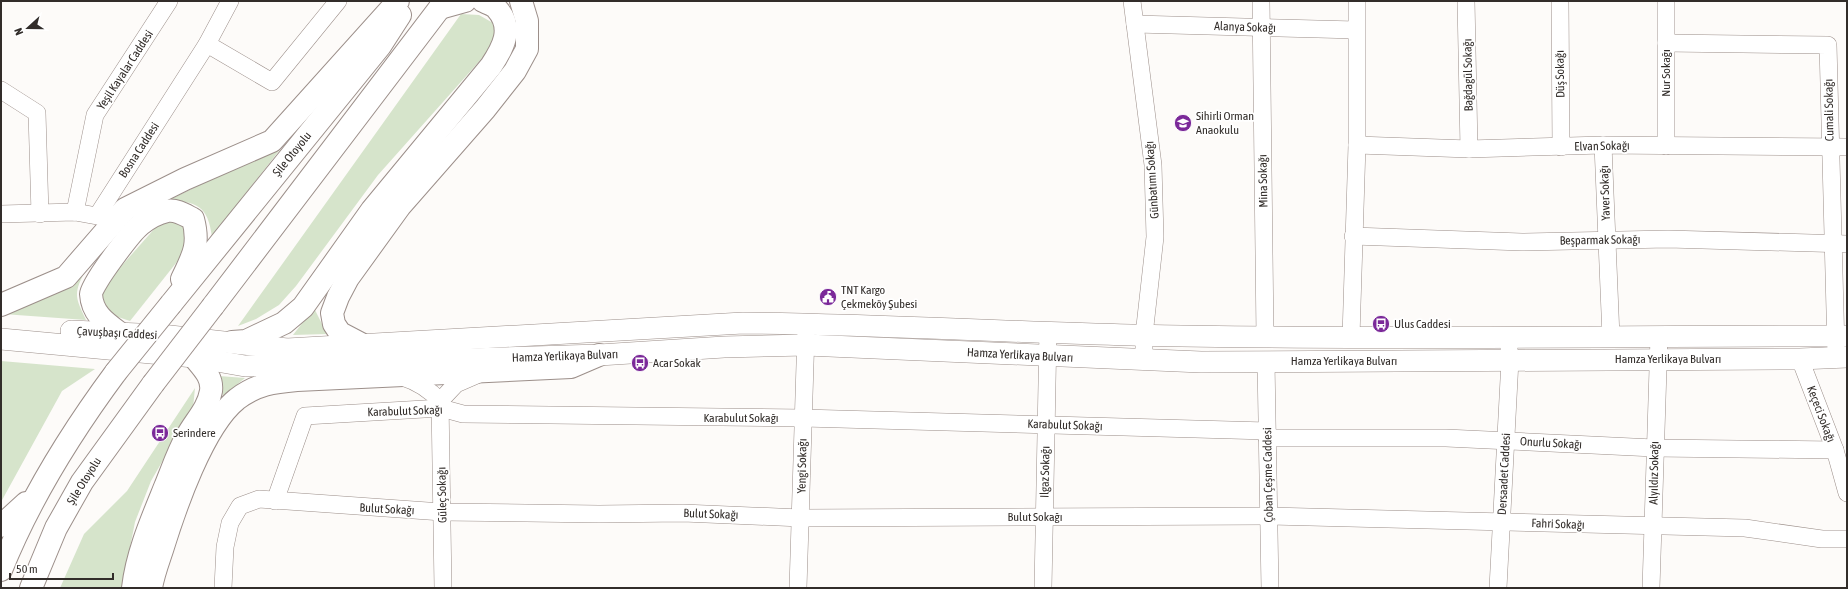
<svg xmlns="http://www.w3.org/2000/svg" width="1848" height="589" viewBox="0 0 1848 589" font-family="'Asap Condensed',sans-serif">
<rect width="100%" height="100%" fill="#fdfbf9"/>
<g fill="#d6e4cb">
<polygon points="461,14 479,15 493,23 496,29 492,47 378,175 296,286 279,305 256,319 238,326"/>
<path d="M 285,143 L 212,237 C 208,206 197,201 167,201 Z"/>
<polygon points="167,221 180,221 186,226 184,253 130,321 109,314 101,306 101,289 156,227"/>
<path d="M 84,273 C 73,295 76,298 86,320 L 3,314 Z"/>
<polygon points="314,308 327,334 293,335"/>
<polygon points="1,361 95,369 62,391 1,502"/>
<polygon points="219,376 245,378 223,396"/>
<polygon points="195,388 193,408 151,481 135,522 122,588 60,588 84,534 127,491"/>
</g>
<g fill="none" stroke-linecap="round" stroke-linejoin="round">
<defs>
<g id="minor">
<polyline points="1132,1 1153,165 1155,237 1144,335 1144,360"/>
<polyline points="1261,1 1265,336"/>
<polyline points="1466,1 1469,149"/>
<polyline points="1560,1 1561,147"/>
<polyline points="1666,1 1666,146"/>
<polyline points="1135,24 1356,30"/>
<polyline points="1666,43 1828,45 1836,349"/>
<polyline points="207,44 272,82 338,1"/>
<polyline points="1,90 37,113 40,214"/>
<polyline points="1357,145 1469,149 1603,145 1847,147"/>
<polyline points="1603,145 1611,337"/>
<polyline points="75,212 95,115 169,1"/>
<polyline points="1,214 75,212 97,216 207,44 230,1"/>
<polyline points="1353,236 1522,242 1668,239 1847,244"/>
<polyline points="1351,337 1357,145 1357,1"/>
<polyline points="1800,359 1835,450 1847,493"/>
<polyline points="1266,362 1270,588"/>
<path d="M 402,377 C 418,382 429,389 440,401 L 456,384 L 479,374"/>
<polyline points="440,401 443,588"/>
<polyline points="1267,438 1446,438 1654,448 1835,450"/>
<polyline points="275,501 305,416 441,408 463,414 803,418 1267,431"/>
<polyline points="223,588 225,547 230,523 240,506 259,499 442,512 599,514 683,513 801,518 1269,516 1745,528 1822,539 1847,539"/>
<polyline points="798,588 806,332"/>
<polyline points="1043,588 1048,332"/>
<polyline points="1498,588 1510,360 1508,337"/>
<polyline points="1651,588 1659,337"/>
</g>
<g id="major">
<path d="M 71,331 L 161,335 L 287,349 L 743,323 C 872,324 1001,332 1131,335 C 1370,340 1608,336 1847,336"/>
<polyline points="1,339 194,357 245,366 599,355 724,347 806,345 1201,362 1800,359 1847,357"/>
</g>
<g id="highway">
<polyline points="440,8 465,1"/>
<polyline points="171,304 380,46 400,15"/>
<polyline points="1,305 66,277 125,209 185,179 272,141 398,1"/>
<polyline points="213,306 445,1"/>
<path d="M 121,334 C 106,323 92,314 91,294 C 91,285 131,232 140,225 C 147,219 158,213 167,211 C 176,209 185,215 193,219 C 200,245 193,256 182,279"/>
<path d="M 232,342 L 246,341 L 284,323 L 303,307 L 372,210 L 491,66 C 503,48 514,28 497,9 C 494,5 487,3 483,1"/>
<polyline points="361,344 340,333 334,324 332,313 338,297 348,278 400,206 485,109 515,71 527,49 527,21 521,1"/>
<polyline points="1,526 26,503"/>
<path d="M 1,570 C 30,498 70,434 116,372"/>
<polyline points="31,588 56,528 82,482 153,384"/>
<path d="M 133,588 C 137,553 152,519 165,487 C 172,470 178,452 187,436 C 195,421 208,409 211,391 C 213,377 202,367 194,357"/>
<path d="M 151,588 C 153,575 158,562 162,550 C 175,508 203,426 237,399 C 257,384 273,382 297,380 L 571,367 L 599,355"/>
</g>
</defs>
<use href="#minor" stroke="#9c8f8a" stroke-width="18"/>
<use href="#major" stroke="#9c8f8a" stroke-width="22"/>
<use href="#highway" stroke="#9c8f8a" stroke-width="24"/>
<use href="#minor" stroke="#fff" stroke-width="17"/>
<use href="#major" stroke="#fff" stroke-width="21"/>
<use href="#highway" stroke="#fff" stroke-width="22"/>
<defs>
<g id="highway-bridge">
<polyline points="116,372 171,304"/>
<polyline points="153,384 213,306"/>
</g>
</defs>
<use href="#highway-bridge" stroke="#9c8f8a" stroke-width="24" stroke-linecap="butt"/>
<use href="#highway-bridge" stroke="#fff" stroke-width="22"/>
</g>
<defs>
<symbol id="school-disc" viewBox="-11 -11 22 22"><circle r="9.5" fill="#7b2999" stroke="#fff"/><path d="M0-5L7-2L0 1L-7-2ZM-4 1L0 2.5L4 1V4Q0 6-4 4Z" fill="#fff"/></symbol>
<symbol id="civic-disc" viewBox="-11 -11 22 22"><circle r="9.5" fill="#7b2999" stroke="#fff"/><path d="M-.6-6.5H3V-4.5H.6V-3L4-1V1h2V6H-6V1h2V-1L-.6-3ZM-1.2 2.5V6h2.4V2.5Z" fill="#fff"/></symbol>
<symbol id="bus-disc" viewBox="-11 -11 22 22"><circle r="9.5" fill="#7b2999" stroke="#fff"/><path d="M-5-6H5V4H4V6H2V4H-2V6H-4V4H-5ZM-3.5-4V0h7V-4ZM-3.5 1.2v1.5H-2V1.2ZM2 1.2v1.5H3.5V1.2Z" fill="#fff"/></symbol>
</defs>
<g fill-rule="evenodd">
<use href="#school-disc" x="1173" y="113" width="20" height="20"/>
<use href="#civic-disc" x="818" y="287" width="20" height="20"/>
<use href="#bus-disc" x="1371" y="314" width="20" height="20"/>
<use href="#bus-disc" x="630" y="353" width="20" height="20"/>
<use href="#bus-disc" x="150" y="423" width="20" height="20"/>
</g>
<g text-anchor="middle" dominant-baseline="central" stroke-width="3.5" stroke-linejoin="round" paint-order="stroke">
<g font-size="12" fill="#322d2a" stroke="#fff">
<text transform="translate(1245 27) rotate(2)">Alanya Sokağı</text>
<text transform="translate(125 70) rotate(-57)">Yeşil Kayalar Caddesi</text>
<text transform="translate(1666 73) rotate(-90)">Nur Sokağı</text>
<text transform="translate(1560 74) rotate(-91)">Düş Sokağı</text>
<text transform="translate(1468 75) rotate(-91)">Bağdagül Sokağı</text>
<text transform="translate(1829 110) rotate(-91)">Cumali Sokağı</text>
<text transform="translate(1602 146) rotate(-1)">Elvan Sokağı</text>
<text transform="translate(139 150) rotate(-57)">Bosna Caddesi</text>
<text transform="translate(292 154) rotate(-51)">Şile Otoyolu</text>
<text transform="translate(1152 180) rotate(-94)">Günbatımı Sokağı</text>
<text transform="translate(1263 181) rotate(-91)">Mina Sokağı</text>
<text transform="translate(1605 193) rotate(-92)">Yaver Sokağı</text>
<text transform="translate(1600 240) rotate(-1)">Beşparmak Sokağı</text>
<text transform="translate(117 333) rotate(3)">Çavuşbaşı Caddesi</text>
<text transform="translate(1020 355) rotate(3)">Hamza Yerlikaya Bulvarı</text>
<text transform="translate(565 356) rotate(-2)">Hamza Yerlikaya Bulvarı</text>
<text x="1668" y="359">Hamza Yerlikaya Bulvarı</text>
<text x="1344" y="361">Hamza Yerlikaya Bulvarı</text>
<text transform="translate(405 411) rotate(-2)">Karabulut Sokağı</text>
<text transform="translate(1821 414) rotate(69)">Keçeci Sokağı</text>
<text x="741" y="418">Karabulut Sokağı</text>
<text transform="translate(1065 425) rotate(2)">Karabulut Sokağı</text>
<text transform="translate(1551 443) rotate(3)">Onurlu Sokağı</text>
<text transform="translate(802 466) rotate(-89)">Yengi Sokağı</text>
<text transform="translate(1045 472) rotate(-89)">Ilgaz Sokağı</text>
<text transform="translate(1654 473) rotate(-89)">Alyıldız Sokağı</text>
<text transform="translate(1504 474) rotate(-87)">Dersaadet Caddesi</text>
<text transform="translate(1268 475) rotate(-91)">Çoban Çeşme Caddesi</text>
<text transform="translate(84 481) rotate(-58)">Şile Otoyolu</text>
<text transform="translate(442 495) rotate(-91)">Güleç Sokağı</text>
<text transform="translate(387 509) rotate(3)">Bulut Sokağı</text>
<text transform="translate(711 514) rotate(2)">Bulut Sokağı</text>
<text x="1035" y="517">Bulut Sokağı</text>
<text transform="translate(1558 524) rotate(2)">Fahri Sokağı</text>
</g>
<g font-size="12" fill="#322d2a" stroke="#fff" text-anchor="start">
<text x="1196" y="116">Sihirli Orman<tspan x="1196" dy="14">Anaokulu</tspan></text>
<text x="841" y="290">TNT Kargo<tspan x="841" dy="14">Çekmeköy Şubesi</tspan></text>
<text x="1394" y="324">Ulus Caddesi</text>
<text x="653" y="363">Acar Sokak</text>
<text x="173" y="433">Serindere</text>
</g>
</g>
<rect width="1848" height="589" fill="none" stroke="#322d2a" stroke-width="4"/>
<g transform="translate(28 28) rotate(249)" stroke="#ffffff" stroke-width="3" paint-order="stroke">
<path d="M0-3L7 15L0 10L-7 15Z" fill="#322d2a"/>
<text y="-6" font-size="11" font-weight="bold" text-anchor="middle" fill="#322d2a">N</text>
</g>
<path d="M10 573v6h103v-6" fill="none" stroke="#322d2a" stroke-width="2"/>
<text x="16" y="573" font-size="12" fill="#322d2a" stroke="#ffffff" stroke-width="3" paint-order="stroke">50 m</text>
</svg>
